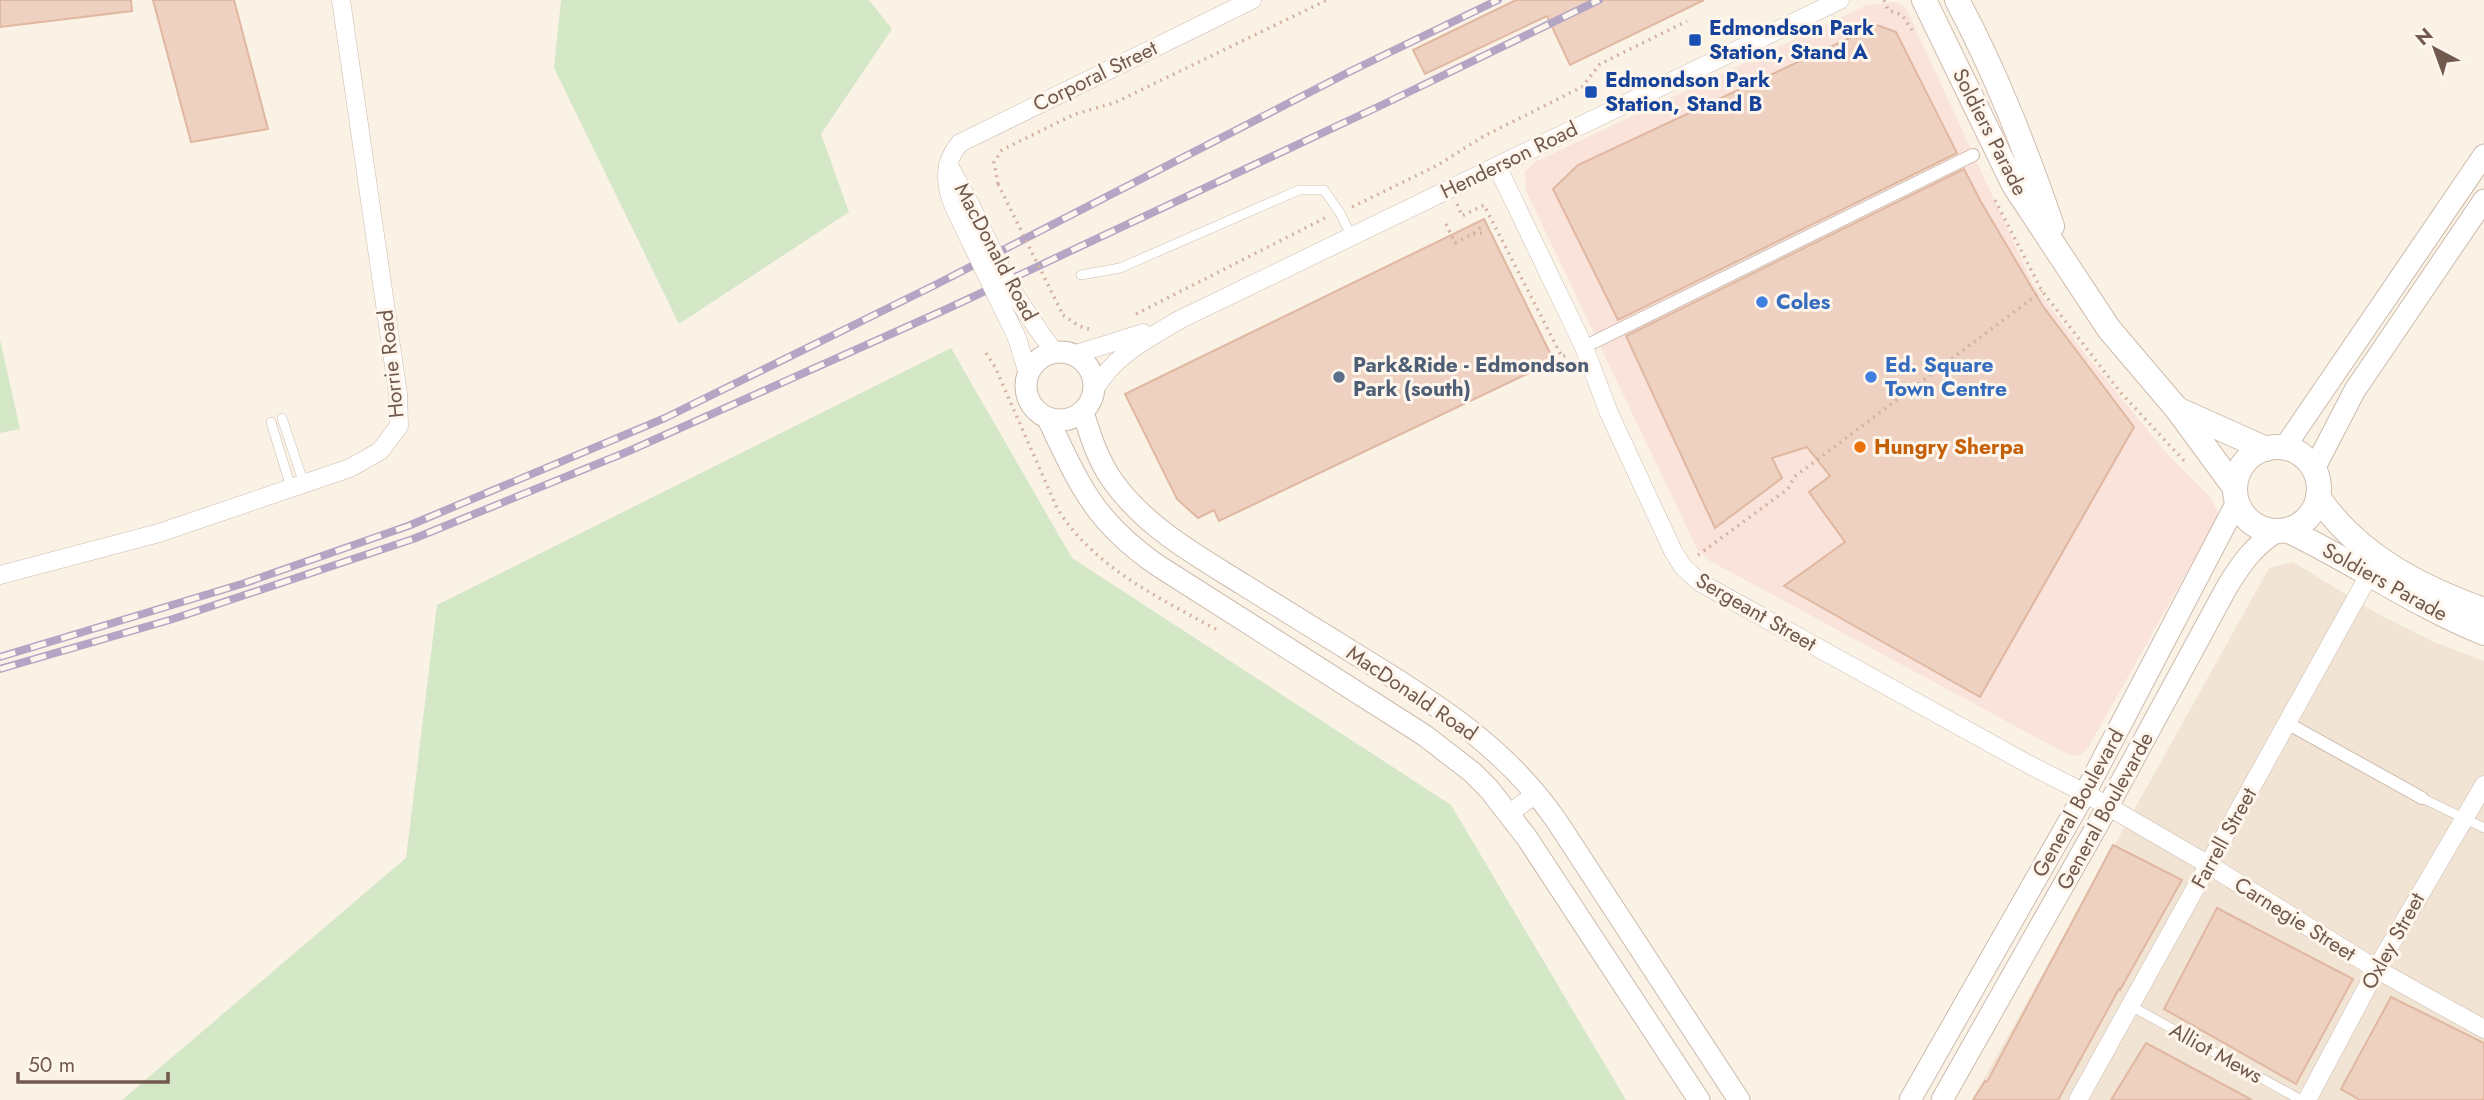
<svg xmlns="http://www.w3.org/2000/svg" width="2484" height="1100" viewBox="0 0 2484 1100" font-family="Jost,sans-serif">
<rect width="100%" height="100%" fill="#fbf2e6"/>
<polygon fill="#f2e4d5" points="2293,562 2380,615 2434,642 2484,661 2484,1100 1972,1100 2269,568"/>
<polygon fill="#fae3db" points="1896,2 1906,8 2033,284 2083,351 2169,456 2211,498 2219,515 2088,748 2079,756 2067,754 1710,561 1697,549 1526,191 1525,171 1537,161 1867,5"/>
<g fill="#d4e7c6">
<polygon points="561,0 869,0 892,29 821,134 849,212 679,324 554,68"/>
<polygon points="0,340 20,429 0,433"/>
<polygon points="951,348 1072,558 1451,805 1626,1100 122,1100 406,858 437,605"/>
</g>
<g fill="#eed1c0" stroke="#e0b7a1" stroke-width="2">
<polygon points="0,0 131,0 132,11 0,27"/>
<polygon points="153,0 234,0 268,129 191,142"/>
<polygon points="1516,0 1704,0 1570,65 1547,16 1425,74 1413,50"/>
<polygon points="1877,25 1896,32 1957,153 1618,320 1553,189 1578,165"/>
<polygon points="1964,169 1981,202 2042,305 2134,427 1980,697 1784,586 1845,542 1809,492 1830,476 1807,447 1772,458 1782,478 1715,528 1626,336"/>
<polygon points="1484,219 1554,361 1219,521 1214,510 1198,518 1177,499 1125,394"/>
<polygon points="2113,845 2182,880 2120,990 2119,989 2058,1100 1973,1100 1985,1081 1987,1082"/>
<polygon points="2217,908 2353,979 2296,1084 2164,1009"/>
<polygon points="2391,997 2484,1043 2484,1100 2360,1100 2341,1089"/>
<polygon points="2146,1043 2252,1100 2111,1100"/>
</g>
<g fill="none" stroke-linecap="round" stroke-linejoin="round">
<defs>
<g id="service">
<polyline points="1081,275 1120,268 1299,190 1324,190 1340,213 1352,237"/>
<polyline points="282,418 304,484"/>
<polyline points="271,422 291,488"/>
<polyline points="2422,798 2484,828"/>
<polyline points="2131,1006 2301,1100"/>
</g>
<g id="pedestrian">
<polyline points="1584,347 1973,155"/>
<polyline points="2287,723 2422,798"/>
</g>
<g id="minor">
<polyline points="948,164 968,200"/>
<polyline points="1497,166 1584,347 1609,413 1673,551 1683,567 1701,583 2028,764 2085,793 2209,865 2376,969 2484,1029"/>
<path d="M 954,207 C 944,184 943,163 960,143 L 1252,0"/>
<polyline points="1037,328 1055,353"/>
<polyline points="1017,338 1028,374"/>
<polyline points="1073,355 1143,333"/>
<path d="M 1094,390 C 1116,354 1144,341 1179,320 L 1840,0"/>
<polyline points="0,575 159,533 350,468 380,451 399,426 398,394 341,0"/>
<polyline points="1510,813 1537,793"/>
<polyline points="2078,1100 2369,575"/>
<polyline points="2307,1100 2381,961 2484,785"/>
</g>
<g id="tertiary">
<circle cx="1060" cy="386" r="34"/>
<path d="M 1083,412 C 1090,435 1098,460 1112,480 C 1145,527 1196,555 1244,585 C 1286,611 1328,637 1370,663 C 1443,708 1506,749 1556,820 L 1739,1100"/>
<path d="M 1048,419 C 1080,486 1094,521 1157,565 L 1424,735 L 1472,772 L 1489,789 L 1527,838 L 1699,1100"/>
<polyline points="2284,448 2484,155"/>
<polyline points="2314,469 2355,390 2484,200"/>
<polyline points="1910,1100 2085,793 2237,502"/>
<path d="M 1942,1100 L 2107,808 L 2227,587 C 2241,564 2254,545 2278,531"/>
</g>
<g id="secondary">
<polyline points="1924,0 2014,185 2109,329 2177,409 2235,488"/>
<path d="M 1957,0 C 1996,73 2025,148 2052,226"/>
<polyline points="2177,409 2266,449"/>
<circle cx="2277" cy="489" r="42"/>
<path d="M 2318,497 C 2357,555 2420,587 2484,610"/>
<path d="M 2287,530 C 2354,562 2415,605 2484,633"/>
</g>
</defs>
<use href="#service" stroke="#ccbaad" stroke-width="10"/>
<use href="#pedestrian" stroke="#ccbaad" stroke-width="14"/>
<use href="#minor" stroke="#ccbaad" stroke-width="19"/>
<use href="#tertiary" stroke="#ccbaad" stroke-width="23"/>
<use href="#secondary" stroke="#d0bcae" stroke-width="26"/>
<g stroke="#d3b4a3" stroke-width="3.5" stroke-dasharray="2 5" stroke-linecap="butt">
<polyline points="1884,0 1888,10 1902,15 1912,30"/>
<polyline points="998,184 994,162 1002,150 1075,114 1114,103 1327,0"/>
<polyline points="1995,200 2042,291 2121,393 2187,464"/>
<polyline points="1457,204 1462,216 1484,205 1562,357 1567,355"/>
<polyline points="1352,207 1438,165 1484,136 1582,87 1600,64 1687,21"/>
<polyline points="1446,224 1455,243 1473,234 1481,227"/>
<polyline points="1473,234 1484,233"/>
<polyline points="1136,314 1325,218"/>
<polyline points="1063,315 1079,326 1089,329"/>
<path d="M 986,353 L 995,367 L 1057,508 C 1094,568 1160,598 1219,631"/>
<polyline points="1698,555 1788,489 1794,477 2042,291"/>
</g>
<use href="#service" stroke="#fff" stroke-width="9"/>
<use href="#pedestrian" stroke="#fff" stroke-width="12"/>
<use href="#minor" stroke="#fff" stroke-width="18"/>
<use href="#tertiary" stroke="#fff" stroke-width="21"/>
<use href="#secondary" stroke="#fff" stroke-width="24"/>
<defs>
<g id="rail">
<polyline points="0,657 245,583 408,526 665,418 937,284 1351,71 1498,0"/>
<polyline points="0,669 173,619 413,539 629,451 949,308 1384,104 1599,0"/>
</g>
</defs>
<use href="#rail" stroke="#b5a5c4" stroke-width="8"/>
<use href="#rail" stroke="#fef6ec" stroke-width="5" stroke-dasharray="16" stroke-linecap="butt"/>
<defs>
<g id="minor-bridge">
<polyline points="968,200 1011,289 1037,328"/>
<polyline points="954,207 1017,338"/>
</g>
</defs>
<use href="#minor-bridge" stroke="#ccbaad" stroke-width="19" stroke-linecap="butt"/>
<polyline stroke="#d3b4a3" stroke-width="3.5" stroke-dasharray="2 5" stroke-linecap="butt" points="998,184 1063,315"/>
<use href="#minor-bridge" stroke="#fff" stroke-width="18"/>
</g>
<g fill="#1a4fb4" stroke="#fef6ec" stroke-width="2.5">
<rect x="1688" y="33" width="14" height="14" rx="3.5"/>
<rect x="1584" y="85" width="14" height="14" rx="3.5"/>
</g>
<g fill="#3f7fe0" stroke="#fef6ec" stroke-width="2.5">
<circle cx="1762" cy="302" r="7"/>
<circle cx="1871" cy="377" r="7"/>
</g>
<circle fill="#5c6f8a" stroke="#fef6ec" stroke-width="2.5" cx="1339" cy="377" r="7"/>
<circle fill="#e8710a" stroke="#fef6ec" stroke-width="2.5" cx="1860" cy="447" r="7"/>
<g text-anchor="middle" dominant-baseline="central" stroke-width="6" stroke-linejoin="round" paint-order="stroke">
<g font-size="21" font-weight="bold" fill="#164399" stroke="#fef6ec" text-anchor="start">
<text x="1709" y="28">Edmondson Park<tspan x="1709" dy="24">Station, Stand A</tspan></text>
<text x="1605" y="80">Edmondson Park<tspan x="1605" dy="24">Station, Stand B</tspan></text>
</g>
<g font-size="21" fill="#72594d" stroke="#fef6ec">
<text transform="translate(1095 76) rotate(-26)">Corporal Street</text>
<text transform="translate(1990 132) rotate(63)">Soldiers Parade</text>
<text transform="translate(1509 160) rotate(-26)">Henderson Road</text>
<text transform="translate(996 252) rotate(62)">MacDonald Road</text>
<text transform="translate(391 364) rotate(-96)">Horrie Road</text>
<text transform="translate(2385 582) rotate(29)">Soldiers Parade</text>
<text transform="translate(1756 612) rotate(30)">Sergeant Street</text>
<text transform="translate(1412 693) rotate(34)">MacDonald Road</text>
<text transform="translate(2078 803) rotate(-61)">General Boulevard</text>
<text transform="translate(2105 811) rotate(-61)">General Boulevarde</text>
<text transform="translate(2224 838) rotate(-61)">Farrell Street</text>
<text transform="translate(2295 919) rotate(32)">Carnegie Street</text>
<text transform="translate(2393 941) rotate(-61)">Oxley Street</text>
<text transform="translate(2216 1053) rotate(29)">Alliot Mews</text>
</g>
<g font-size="21" font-weight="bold" fill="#366cbe" stroke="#fef6ec" text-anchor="start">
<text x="1776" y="302">Coles</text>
<text x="1885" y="365">Ed. Square<tspan x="1885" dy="24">Town Centre</tspan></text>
</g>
<g font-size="21" font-weight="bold" fill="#4e5e75" stroke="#fef6ec" text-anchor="start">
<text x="1353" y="365">Park&amp;Ride - Edmondson<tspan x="1353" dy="24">Park (south)</tspan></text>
</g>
<g font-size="21" font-weight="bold" fill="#c56008" stroke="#fef6ec" text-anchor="start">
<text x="1874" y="447">Hungry Sherpa</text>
</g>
</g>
<g transform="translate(2435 49) rotate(319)" stroke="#fef6ec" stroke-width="5" paint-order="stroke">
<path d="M0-5L12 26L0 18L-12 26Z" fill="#72594d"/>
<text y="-10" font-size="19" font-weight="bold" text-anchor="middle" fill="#72594d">N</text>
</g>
<path d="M18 1072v10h150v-10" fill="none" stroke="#72594d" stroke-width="3.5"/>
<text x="28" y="1072" font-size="21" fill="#72594d" stroke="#fef6ec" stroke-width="5" paint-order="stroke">50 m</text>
</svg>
